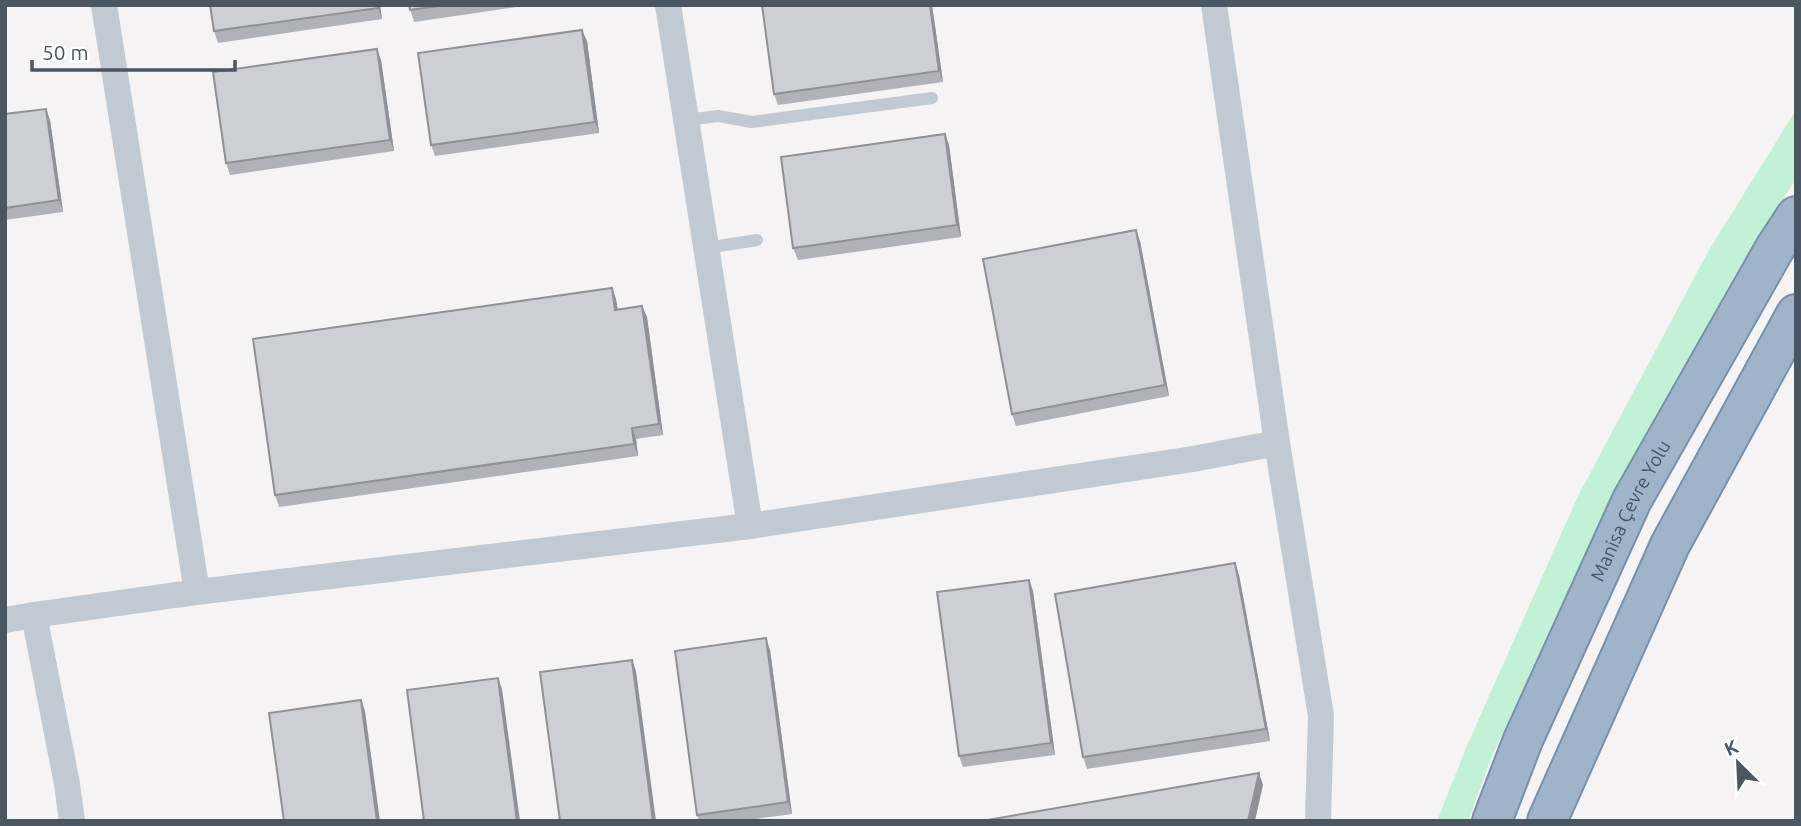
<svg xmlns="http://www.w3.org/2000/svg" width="1801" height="826" viewBox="0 0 1801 826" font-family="Ubuntu,sans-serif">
<rect width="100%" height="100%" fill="#f5f3f3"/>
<polygon fill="#c3f1d5" points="1796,110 1796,179 1739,268 1606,509 1492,756 1468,821 1437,821 1469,741 1578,496 1709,250"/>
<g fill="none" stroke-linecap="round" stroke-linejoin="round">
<defs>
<g id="trunk">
<path id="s1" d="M 1492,821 L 1523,740 L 1632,500 L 1775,248 L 1796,216"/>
<polyline points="1547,821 1670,545 1796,314"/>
</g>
</defs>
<use href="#trunk" stroke="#7690ad" stroke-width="42"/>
<g stroke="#c1cad2" stroke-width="12">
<polyline points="686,120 718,116 752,122 932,98"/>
<polyline points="706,248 757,240"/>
</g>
<g stroke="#c1cad2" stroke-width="26">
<polyline points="104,5 197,592"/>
<polyline points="668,5 750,526"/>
<polyline points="1214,5 1277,443 1321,716 1318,821"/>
<polyline points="34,615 67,784 72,821"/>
<polyline points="5,620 34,615 197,592 750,526 1193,459 1277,443"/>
</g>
<use href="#trunk" stroke="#9fb4c9" stroke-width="38"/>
</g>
<g fill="#b0b2b7">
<polygon points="210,5 380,5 382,19 218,43 214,31"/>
<polygon points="409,5 531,5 414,22"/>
<polygon points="762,5 932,5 943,82 778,105 774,94"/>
<polygon points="587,41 599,133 435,156 431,145"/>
<polygon points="381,60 394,151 230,175 226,163"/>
<polygon points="5,114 50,120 63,212 5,220"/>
<polygon points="945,134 949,145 961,237 798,260 793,248"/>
<polygon points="1140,241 1169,396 1016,426 1012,414"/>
<polygon points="612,288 616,299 618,309 642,306 647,317 663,435 636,439 638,456 279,507 275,495"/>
<polygon points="1235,563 1239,575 1270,741 1087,769 1083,757"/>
<polygon points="1029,580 1033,591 1055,755 963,767 959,756"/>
<polygon points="770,650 792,814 741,821 699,821 697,815"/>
</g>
<g fill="#909195">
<polygon points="378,5 380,5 382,19 378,8"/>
<polygon points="930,5 932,5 943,82 939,71"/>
<polygon points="582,30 587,41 599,133 595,122"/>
<polygon points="377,49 381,60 394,151 390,140"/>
<polygon points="46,109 50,120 63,212 59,200"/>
<polygon points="945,134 949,145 961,237 957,225"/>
<polygon points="1136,230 1140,241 1169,396 1165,385"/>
<polygon points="612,288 616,299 619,321 615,310"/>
<polygon points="642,306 647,317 663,435 659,424"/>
<polygon points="632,428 636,439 638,456 634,444"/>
<polygon points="1235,563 1239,575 1270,741 1266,729"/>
<polygon points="1029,580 1033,591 1055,755 1051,743"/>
<polygon points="766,638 770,650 792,814 788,802"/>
<polygon points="632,660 636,671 656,821 653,821"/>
<polygon points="498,678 502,689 520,821 517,821"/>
<polygon points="361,700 365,711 380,821 377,821"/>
<polygon points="1259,773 1263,785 1255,821 1248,821"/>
</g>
<g fill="#cdcfd5" stroke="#909195" stroke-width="2">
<polygon points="210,5 378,5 378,8 214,31"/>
<polygon points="409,5 446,5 410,10"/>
<polygon points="762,5 930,5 939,71 774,94"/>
<polygon points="582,30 595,122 431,145 418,53"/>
<polygon points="377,49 390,140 226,163 213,72"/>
<polygon points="46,109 59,200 5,208 5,114"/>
<polygon points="945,134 957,225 793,248 781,157"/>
<polygon points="1136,230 1165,385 1012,414 983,259"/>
<polygon points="612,288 615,310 642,306 659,424 632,428 634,444 275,495 253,339"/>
<polygon points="1235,563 1266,729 1083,757 1055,594"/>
<polygon points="1029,580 1051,743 959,756 937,592"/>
<polygon points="766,638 788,802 697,815 675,651"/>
<polygon points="632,660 653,821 560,821 540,672"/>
<polygon points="498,678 517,821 424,821 407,690"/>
<polygon points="361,700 377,821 284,821 269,713"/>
<polygon points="1259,773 1248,821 982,821"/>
</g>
<g text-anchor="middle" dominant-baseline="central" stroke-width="5" stroke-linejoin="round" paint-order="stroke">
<g font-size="19" fill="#4a5661" stroke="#fff">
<text stroke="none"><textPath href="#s1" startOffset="340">Manisa Çevre Yolu</textPath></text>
</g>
</g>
<rect width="1801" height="826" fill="none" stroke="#4a5661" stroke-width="14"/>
<g transform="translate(1738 763) rotate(336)" stroke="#ffffff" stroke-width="5" paint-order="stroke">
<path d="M0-5L12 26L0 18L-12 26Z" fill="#4a5661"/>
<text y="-10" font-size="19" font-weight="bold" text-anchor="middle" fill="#4a5661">K</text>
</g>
<path d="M32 60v10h203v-10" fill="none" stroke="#4a5661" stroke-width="3.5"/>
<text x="42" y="60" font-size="21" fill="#4a5661" stroke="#ffffff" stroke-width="5" paint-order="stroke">50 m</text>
</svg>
